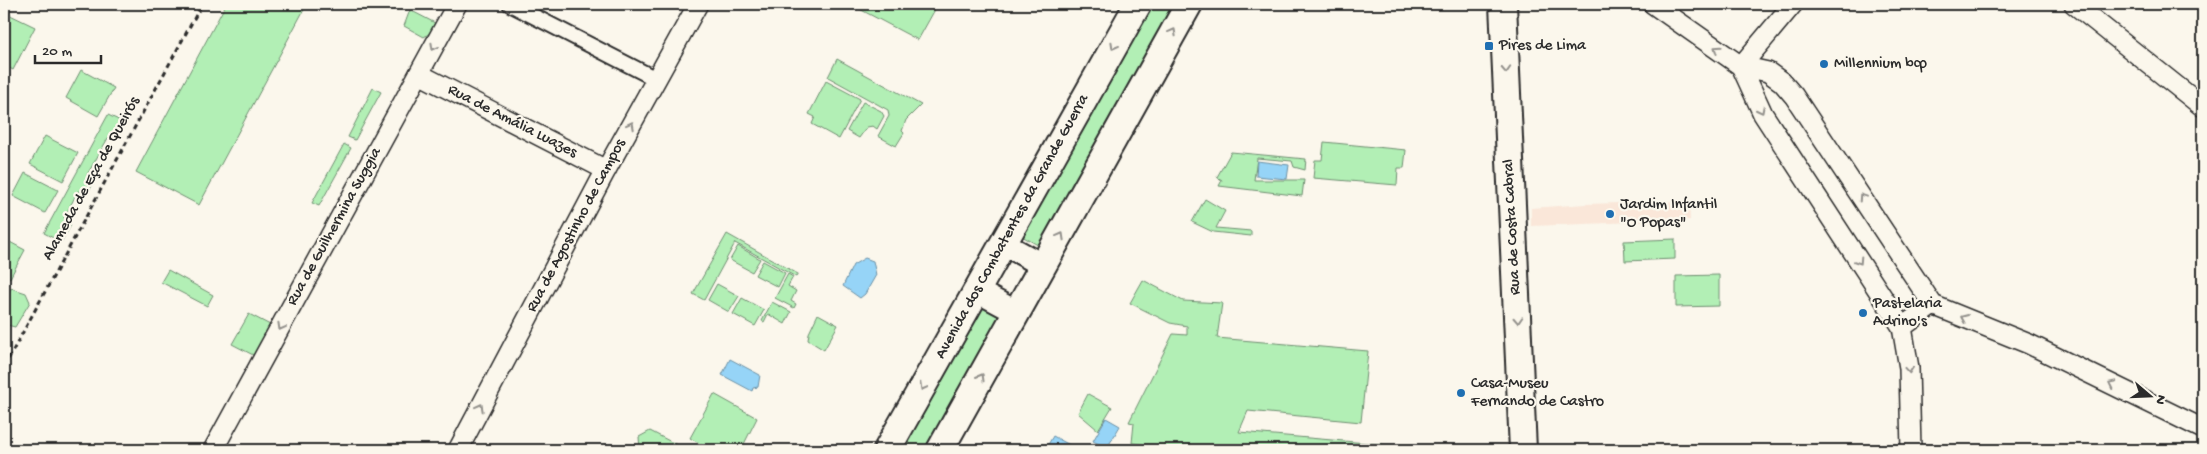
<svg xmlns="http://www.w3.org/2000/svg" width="2207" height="454" viewBox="0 0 2207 454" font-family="'Gochi Hand',sans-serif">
<rect width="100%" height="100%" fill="#fbf7ec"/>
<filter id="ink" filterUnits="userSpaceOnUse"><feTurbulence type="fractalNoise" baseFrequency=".02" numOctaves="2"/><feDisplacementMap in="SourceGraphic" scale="10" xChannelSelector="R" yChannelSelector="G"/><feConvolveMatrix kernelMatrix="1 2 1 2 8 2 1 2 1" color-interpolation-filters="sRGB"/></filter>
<g filter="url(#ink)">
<polygon fill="#fae7d9" points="1689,201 1690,220 1531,226 1531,208 1585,204"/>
<g fill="#b2efb5" stroke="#6e8d70">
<polygon points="226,4 307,4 199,205 136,172"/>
<polygon points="850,4 938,4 918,40"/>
<polygon points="1150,4 1180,4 1043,248 1020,235"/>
<polygon points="410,10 435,23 430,33 424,37 404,26"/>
<polygon points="4,12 35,27 13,70 4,65"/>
<polygon points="837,59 921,105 906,120 902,131 904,133 896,146 878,136 889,116 888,110 828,77"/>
<polygon points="81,70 114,88 98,116 66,98"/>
<polygon points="826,81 860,99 839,139 812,124 815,117 809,114"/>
<polygon points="373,88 381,92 355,140 348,137"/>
<polygon points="863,102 881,111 884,116 877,129 873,126 867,127 859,138 847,131"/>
<polygon points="108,115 125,123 117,139 108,138 87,175 94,182 87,194 78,191 64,218 71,225 61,242 44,233"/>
<polygon points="45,136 78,153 63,181 30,164"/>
<polygon points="1324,142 1406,150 1404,168 1398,168 1397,185 1313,178 1315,160 1322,160"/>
<polygon points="344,144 351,148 319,206 312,203"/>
<polygon points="1231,152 1306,159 1305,170 1294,167 1292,161 1257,158 1254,180 1304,180 1302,196 1219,186 1222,180 1217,177"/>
<polygon points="25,173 58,190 45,213 13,196"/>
<polygon points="1205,199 1225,211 1216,228 1251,231 1251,236 1213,232 1192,222"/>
<polygon points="727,234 798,274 796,277 735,243 704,300 693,294"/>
<polygon points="4,239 25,250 10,278 4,275"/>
<polygon points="1675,239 1675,259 1625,261 1624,241"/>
<polygon points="738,246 760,259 752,272 730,260"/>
<polygon points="763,261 785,273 778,287 755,275"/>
<polygon points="168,270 213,295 207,306 161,282"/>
<polygon points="788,274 793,277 788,286 796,291 791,301 796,304 794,308 775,298"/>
<polygon points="1719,275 1719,306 1676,307 1676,276"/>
<polygon points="1143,280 1183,301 1222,303 1217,338 1368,351 1361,422 1248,411 1239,432 1425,448 1425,450 1191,450 1132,443 1134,423 1129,422 1173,334 1187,335 1187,326 1170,323 1130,303"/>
<polygon points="717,284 739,296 729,312 708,300"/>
<polygon points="11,288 26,293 30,302 15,327 7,325 4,331 4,302"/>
<polygon points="742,298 764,310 755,326 733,314"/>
<polygon points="772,302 791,312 785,324 768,314 764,322 762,321"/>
<polygon points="982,307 1003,319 930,450 902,450"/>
<polygon points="249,314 272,326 255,356 232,344"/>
<polygon points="818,314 838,325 824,350 808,340 809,333"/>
<polygon points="714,394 757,418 741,450 711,450 690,438"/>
<polygon points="1088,394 1112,407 1098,430 1078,413"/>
<polygon points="650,431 681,447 679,450 640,450 639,437"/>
</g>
<g fill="#96d4f7" stroke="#6b90a5">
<polygon points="1257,161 1289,165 1287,179 1256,176"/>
<polygon points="865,258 873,261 876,275 865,294 860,298 843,286 853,265"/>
<polygon points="730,359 760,375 758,387 753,388 752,391 722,375"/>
<polygon points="1106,418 1120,426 1107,448 1093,441"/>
<polygon points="1053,436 1079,450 1045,450"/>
</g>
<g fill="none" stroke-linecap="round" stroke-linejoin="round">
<defs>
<polyline id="pedestrian" points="510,4 656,79"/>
<g id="minor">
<polyline points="1653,4 1741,66 1768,72 1782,82 1794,96 1933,305 2029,344 2203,429"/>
<polyline points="1793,4 1741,66 1763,114 1902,327 1909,368 1911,450"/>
<polyline points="2074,4 2203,107"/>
<polyline points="419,74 606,170"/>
<polyline points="1902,327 1933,305"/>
<polyline points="213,450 457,4"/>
<polyline points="458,450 606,170 698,4"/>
</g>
<g id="tertiary">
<polyline points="1004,244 1044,266"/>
<polyline points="977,291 1018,313"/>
</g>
<g id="secondary">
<polyline points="1503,4 1523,450"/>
<polyline points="887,450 1138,4"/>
<polyline points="940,450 1189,4"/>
</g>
</defs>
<use href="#pedestrian" stroke="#2b2b2b" stroke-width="18"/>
<use href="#minor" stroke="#2b2b2b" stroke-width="22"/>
<use href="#tertiary" stroke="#2b2b2b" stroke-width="26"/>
<use href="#secondary" stroke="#2b2b2b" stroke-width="30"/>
<polyline stroke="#2b2b2b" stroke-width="3" stroke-dasharray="5 4" stroke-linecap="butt" points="4,367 202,4"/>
<use href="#pedestrian" stroke="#fbf7ec" stroke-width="14"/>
<use href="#minor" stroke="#fbf7ec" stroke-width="19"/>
<use href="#tertiary" stroke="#fbf7ec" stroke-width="22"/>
<use href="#secondary" stroke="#fbf7ec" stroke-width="26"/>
</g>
<defs><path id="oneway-chevron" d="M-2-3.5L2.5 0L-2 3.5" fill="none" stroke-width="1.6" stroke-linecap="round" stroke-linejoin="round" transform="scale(1.25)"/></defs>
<g stroke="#93918c">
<use href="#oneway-chevron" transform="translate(1173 32) rotate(-61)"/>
<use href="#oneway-chevron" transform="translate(1114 46) rotate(119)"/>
<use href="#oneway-chevron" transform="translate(434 47) rotate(119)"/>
<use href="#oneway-chevron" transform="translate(1717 49) rotate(-145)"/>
<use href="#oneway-chevron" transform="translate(1506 70) rotate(87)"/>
<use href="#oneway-chevron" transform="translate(1761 110) rotate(63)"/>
<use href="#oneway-chevron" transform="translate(631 125) rotate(-62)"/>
<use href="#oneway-chevron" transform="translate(1862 197) rotate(-124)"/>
<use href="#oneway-chevron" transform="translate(1061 236) rotate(-61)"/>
<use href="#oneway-chevron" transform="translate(1859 261) rotate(57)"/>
<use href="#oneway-chevron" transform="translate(1964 318) rotate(-157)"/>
<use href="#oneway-chevron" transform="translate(1518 320) rotate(87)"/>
<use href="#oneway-chevron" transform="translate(281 327) rotate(119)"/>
<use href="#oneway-chevron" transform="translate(1909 370) rotate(85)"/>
<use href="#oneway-chevron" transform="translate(981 377) rotate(-60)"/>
<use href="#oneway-chevron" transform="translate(2112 384) rotate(-154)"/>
<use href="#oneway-chevron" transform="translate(923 387) rotate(119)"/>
<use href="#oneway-chevron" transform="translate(480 407) rotate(-62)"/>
</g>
</g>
<g fill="#1f6fb2" stroke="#fbf7ec" stroke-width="2">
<rect x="1484" y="41" width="10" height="10" rx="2.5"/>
<circle cx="1824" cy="64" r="5"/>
<circle cx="1610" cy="214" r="5"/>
<circle cx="1863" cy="313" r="5"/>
<circle cx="1461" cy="393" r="5"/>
</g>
<g text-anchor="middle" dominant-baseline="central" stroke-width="4.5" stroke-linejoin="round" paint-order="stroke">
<g font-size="16" fill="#2b2b2b" stroke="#fbf7ec" text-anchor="start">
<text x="1499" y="46">Pires de Lima</text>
<text x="1834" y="64">Millennium bcp</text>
<text x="1620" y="205">Jardim Infantil<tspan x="1620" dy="18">"O Popas"</tspan></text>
<text x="1873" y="304">Pastelaria<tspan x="1873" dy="18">Adrino's</tspan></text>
<text x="1471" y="384">Casa-Museu<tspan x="1471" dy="18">Fernando de Castro</tspan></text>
</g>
<g font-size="16" fill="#2b2b2b" stroke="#fbf7ec">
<text transform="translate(512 122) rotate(27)">Rua de Amália Luazes</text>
<text transform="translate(92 179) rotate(-61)">Alameda de Eça de Queirós</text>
<text transform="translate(577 226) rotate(-62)">Rua de Agostinho de Campos</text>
<text transform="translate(335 227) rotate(-61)">Rua de Guilhermina Suggia</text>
<text transform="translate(1013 227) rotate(-61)">Avenida dos Combatentes da Grande Guerra</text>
<text transform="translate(1513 227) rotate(-93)">Rua de Costa Cabral</text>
</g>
</g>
<rect width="2207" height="454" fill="none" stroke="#fbf7ec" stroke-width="20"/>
<rect x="10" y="10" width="2187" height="434" fill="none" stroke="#2b2b2b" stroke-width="2" filter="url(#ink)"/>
<g transform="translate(2150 396) rotate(109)" stroke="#fbf7ec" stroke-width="4" paint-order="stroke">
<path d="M0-4L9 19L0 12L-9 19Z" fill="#2b2b2b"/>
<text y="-8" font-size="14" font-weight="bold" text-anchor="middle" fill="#2b2b2b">N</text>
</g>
<path d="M35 55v8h66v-8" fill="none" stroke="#2b2b2b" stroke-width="2.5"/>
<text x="42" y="55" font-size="15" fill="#2b2b2b" stroke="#fbf7ec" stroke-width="4" paint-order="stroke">20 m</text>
</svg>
